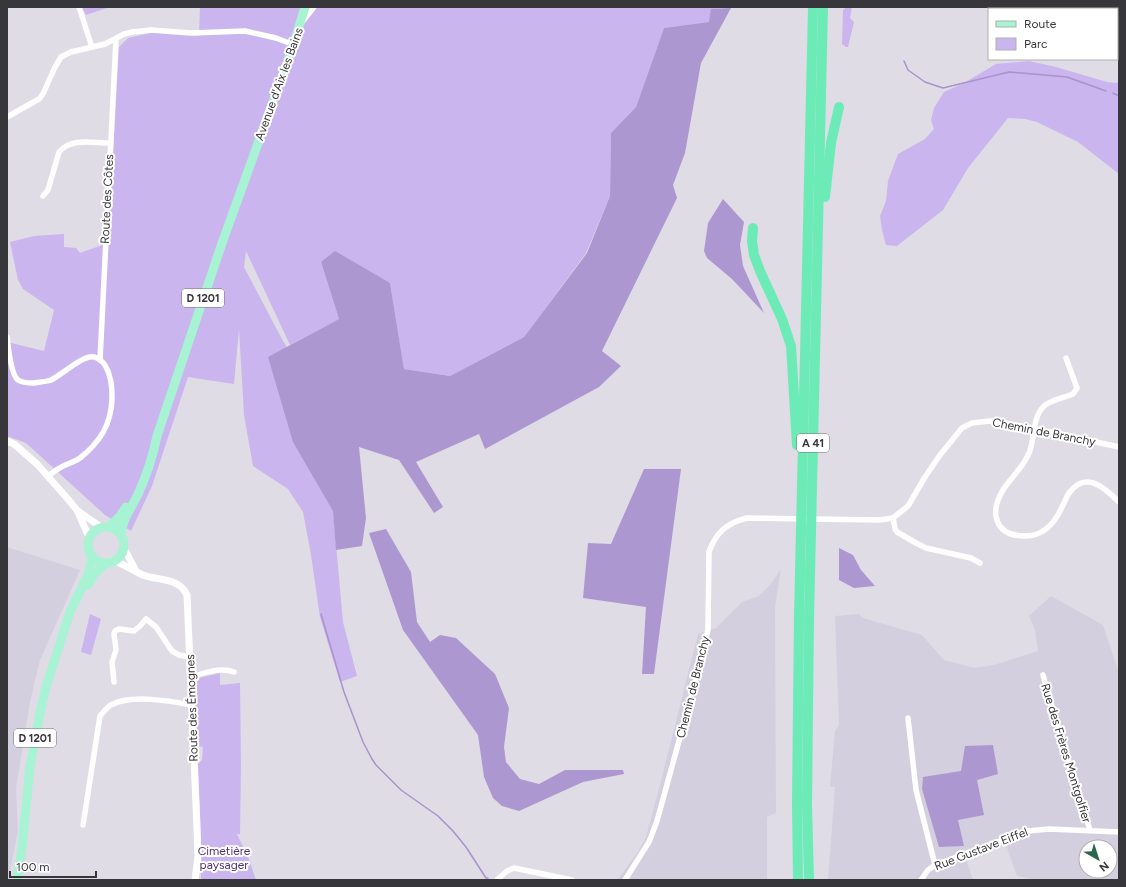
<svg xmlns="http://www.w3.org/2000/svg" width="1126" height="887" viewBox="0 0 1126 887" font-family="Figtree,sans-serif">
<rect width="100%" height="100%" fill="#dfdce6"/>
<g fill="#d4cfdf" fill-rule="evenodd">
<polygon points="7,547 80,570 40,660 30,702 16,788 18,831 8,880 7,880"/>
<polygon points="781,569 775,608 776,813 767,817 767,880 617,880 638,852 646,837 661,781 698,634 716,628 742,602 759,596 770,585"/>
<path d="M 1051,596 L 1103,625 L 1119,673 L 1119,880 L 1037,880 L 1017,876 L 1006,845 L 966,859 L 973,880 L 828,880 L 835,787 L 830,787 L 835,731 L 839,725 L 835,616 L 859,614 L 863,618 L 922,635 L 944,660 L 974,668 L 994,665 L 1038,651 L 1035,630 L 1029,616 ZM 1086,847 L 1110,847 L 1110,871 L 1086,871 Z"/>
</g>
<g fill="#cab5ee">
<polygon points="82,7 110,7 86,15"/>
<polygon points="200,7 746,7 712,9 710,22 664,28 636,107 611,133 610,196 586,253 524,337 450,376 404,369 390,283 321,262 339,319 290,345 246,251 244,267 283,341 330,414 333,511 343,622 357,676 340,682 320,617 311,555 303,512 288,489 253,466 244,415 239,329 234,384 188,377 152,486 131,531 105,515 26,443 7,436 7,342 44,351 54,310 23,289 18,280 10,242 34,236 64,234 64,247 76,248 80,253 108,243 119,47 128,38 156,32 199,36"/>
<polygon points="846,7 852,7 850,18 854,22 848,47 846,47 842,44 843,10"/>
<polygon points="1029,61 1056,67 1107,82 1117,83 1119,81 1119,174 1078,142 1037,122 1025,119 1008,118 968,168 943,210 897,246 886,245 882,230 880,216 886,201 888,181 898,154 925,139 934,129 931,120 934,108 944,92 964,83 996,64"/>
<polygon points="90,614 101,619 91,655 81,652"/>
<polygon points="220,673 220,685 240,683 241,766 240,834 237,834 250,862 256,880 203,880 201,878 201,838 198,764 202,760 203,747 197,746 195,679"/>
</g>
<g fill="#ad97d0">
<polygon points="731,8 701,63 685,153 673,185 677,198 602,351 621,366 599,387 485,449 479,434 416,462 443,507 434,513 399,460 359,447 366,518 362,546 336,550 333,511 293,442 268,357 339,319 321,262 335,251 390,283 404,369 450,376 524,337 587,253 610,196 611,133 636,107 664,28 709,22 711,9"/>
<polygon points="723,199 744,222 740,245 743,266 764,313 732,279 707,258 704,251 708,223"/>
<polygon points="644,469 681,469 654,674 642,674 646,607 583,598 588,543 611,544"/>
<polygon points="386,529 411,572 417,622 430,642 440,635 456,638 495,674 509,708 504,747 506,762 520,779 539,784 565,770 623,770 624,774 583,782 519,811 502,806 493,798 484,777 478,735 403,630 369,533"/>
<polygon points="839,548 853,555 861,570 875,586 854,588 839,580"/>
<polygon points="993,745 998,774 977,780 984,815 958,820 964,846 939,847 922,789 923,777 961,771 965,746"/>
</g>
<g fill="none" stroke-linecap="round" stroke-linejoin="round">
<g stroke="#a893cc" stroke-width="1.5">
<polyline points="904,61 908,70 925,82 943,88 1009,72 1067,77 1106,91"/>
<polyline points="1113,93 1119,96"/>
<polyline points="321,614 344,692 363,742 372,759 376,765 401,790 438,816 453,831 466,847 486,878 488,878"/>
</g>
<g stroke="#fff" stroke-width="5.5">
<polyline points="79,7 92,47"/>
<polyline points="303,21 314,7"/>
<polyline points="7,117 39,99 43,94 55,67 61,57 71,52 105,44 124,34 132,32 151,30 191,33 245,31 276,38 289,43"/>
<path d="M 43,196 L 48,190 L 59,152 C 71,137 93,143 110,143"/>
<path d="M 7,337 C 8,346 11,375 18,380 C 23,383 28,383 33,383 C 39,382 45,382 51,380 C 62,375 82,355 94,357 C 103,359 108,369 110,378 C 112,384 112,392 112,399 C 111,425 100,442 80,458 C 73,463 65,464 58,469 C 54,471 51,474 48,476"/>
<path d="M 1066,358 L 1077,388 L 1073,394 C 1064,398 1049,400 1043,407 C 1032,419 1035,439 1029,453 C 1023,468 1011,477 1003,490 C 989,513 995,536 1025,536 C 1044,536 1055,523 1062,507 C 1065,502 1066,497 1069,493 C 1086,470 1105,488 1119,502"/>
<polyline points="100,360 116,39"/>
<polyline points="893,518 895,529 897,532 916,543 926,548 971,558 980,563"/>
<polyline points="1043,675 1050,700 1090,830"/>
<path d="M 191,677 C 203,673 221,667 234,672"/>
<polyline points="114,682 112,662 116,650 114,634 115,631 119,629 134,631 140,626 146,619 156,627 172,651 179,655 190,657"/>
<polyline points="908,718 916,790 935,865"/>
<path d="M 83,825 L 100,716 C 103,713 107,707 111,705 C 131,694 170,701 192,705"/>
<polyline points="497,880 507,871 514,868 572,880"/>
<path d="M 625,880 L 649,842 L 657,821 L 704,650 L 708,629 L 709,552 C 716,532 727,523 747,518 L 879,520 L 893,518 L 908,506 L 925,477 L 940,455 L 962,428 L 972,423 L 990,421 L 1027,427 L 1119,447"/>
<polyline points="921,880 928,870 935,865 1027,831 1049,829 1119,832"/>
</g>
<g stroke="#fff" stroke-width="7">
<polyline points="7,441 14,444 37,464 67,498 77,510 89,537"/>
<polyline points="78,511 101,527"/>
<polyline points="124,548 136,571"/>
<path d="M 115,561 C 125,565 134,571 143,575 C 158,581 179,577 187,595 L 197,828 L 198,857 L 195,880"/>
</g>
<g stroke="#a7f3d4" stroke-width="9">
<circle cx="106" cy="545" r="18"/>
<polyline points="109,527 120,516 126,507"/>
<path d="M 121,535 C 122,519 133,506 139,492 C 147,474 153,456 157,436 L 221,246 L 291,52 L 305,7"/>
<polyline points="88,585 94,575 105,564"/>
<polyline points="17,880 22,848 30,767 41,708 46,687 70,612 88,575 92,558"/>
</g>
<g stroke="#6cebb7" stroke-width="10">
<polyline points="825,197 831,143 839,107"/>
<polyline points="753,228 752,241 754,255 760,271 782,319 791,346 797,445"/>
<polyline points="798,880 797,803 799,616 813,7"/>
<polyline points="809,880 807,805 809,619 823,7"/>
</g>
</g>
<g text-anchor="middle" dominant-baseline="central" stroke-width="4" stroke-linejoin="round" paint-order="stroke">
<g fill="#fff" stroke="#737275" stroke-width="1">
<rect x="182" y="289" width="42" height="18" rx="3"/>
<rect x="797" y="434" width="32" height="18" rx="3"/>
<rect x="14" y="729" width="42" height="18" rx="3"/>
</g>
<g font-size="11" font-weight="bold" fill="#37363a">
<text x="203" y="298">D 1201</text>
<text x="813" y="443">A 41</text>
<text x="35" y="738">D 1201</text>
</g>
<g font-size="12" fill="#37363a" stroke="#fff">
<text transform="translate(279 84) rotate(-70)">Avenue d'Aix les Bains</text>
<text transform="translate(107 199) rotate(-87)">Route des Côtes</text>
<text transform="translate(1044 432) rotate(11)">Chemin de Branchy</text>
<text transform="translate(693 687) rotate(-76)">Chemin de Branchy</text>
<text transform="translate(192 708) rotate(-92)">Route des Émognes</text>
<text transform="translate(1066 753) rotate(73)">Rue des Frères Montgolfier</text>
<text transform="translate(981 849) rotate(-21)">Rue Gustave Eiffel</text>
</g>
<g font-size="12" fill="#503277" stroke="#fff">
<text x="224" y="851">Cimetière<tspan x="224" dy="14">paysager</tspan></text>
</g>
</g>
<rect width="1126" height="887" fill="none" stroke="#37363a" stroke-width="16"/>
<rect x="988" y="8" width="130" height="52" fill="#ffffff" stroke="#afafb0"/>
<rect x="996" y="21" width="20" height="6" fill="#a7f3d4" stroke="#afafb0"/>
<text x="1024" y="28" font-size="12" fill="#37363a">Route</text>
<rect x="996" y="38" width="20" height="12" fill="#cab5ee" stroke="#afafb0"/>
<text x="1024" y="48" font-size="12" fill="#37363a">Parc</text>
<g transform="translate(1098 859) rotate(141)"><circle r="19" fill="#ffffff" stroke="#afafb0"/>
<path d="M0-3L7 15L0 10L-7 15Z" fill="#2c654d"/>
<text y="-6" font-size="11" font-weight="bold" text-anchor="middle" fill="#37363a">N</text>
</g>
<path d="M10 871v6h86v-6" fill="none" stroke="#37363a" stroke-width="2"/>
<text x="16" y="871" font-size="12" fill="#37363a" stroke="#ffffff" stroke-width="3" paint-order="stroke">100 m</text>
</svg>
